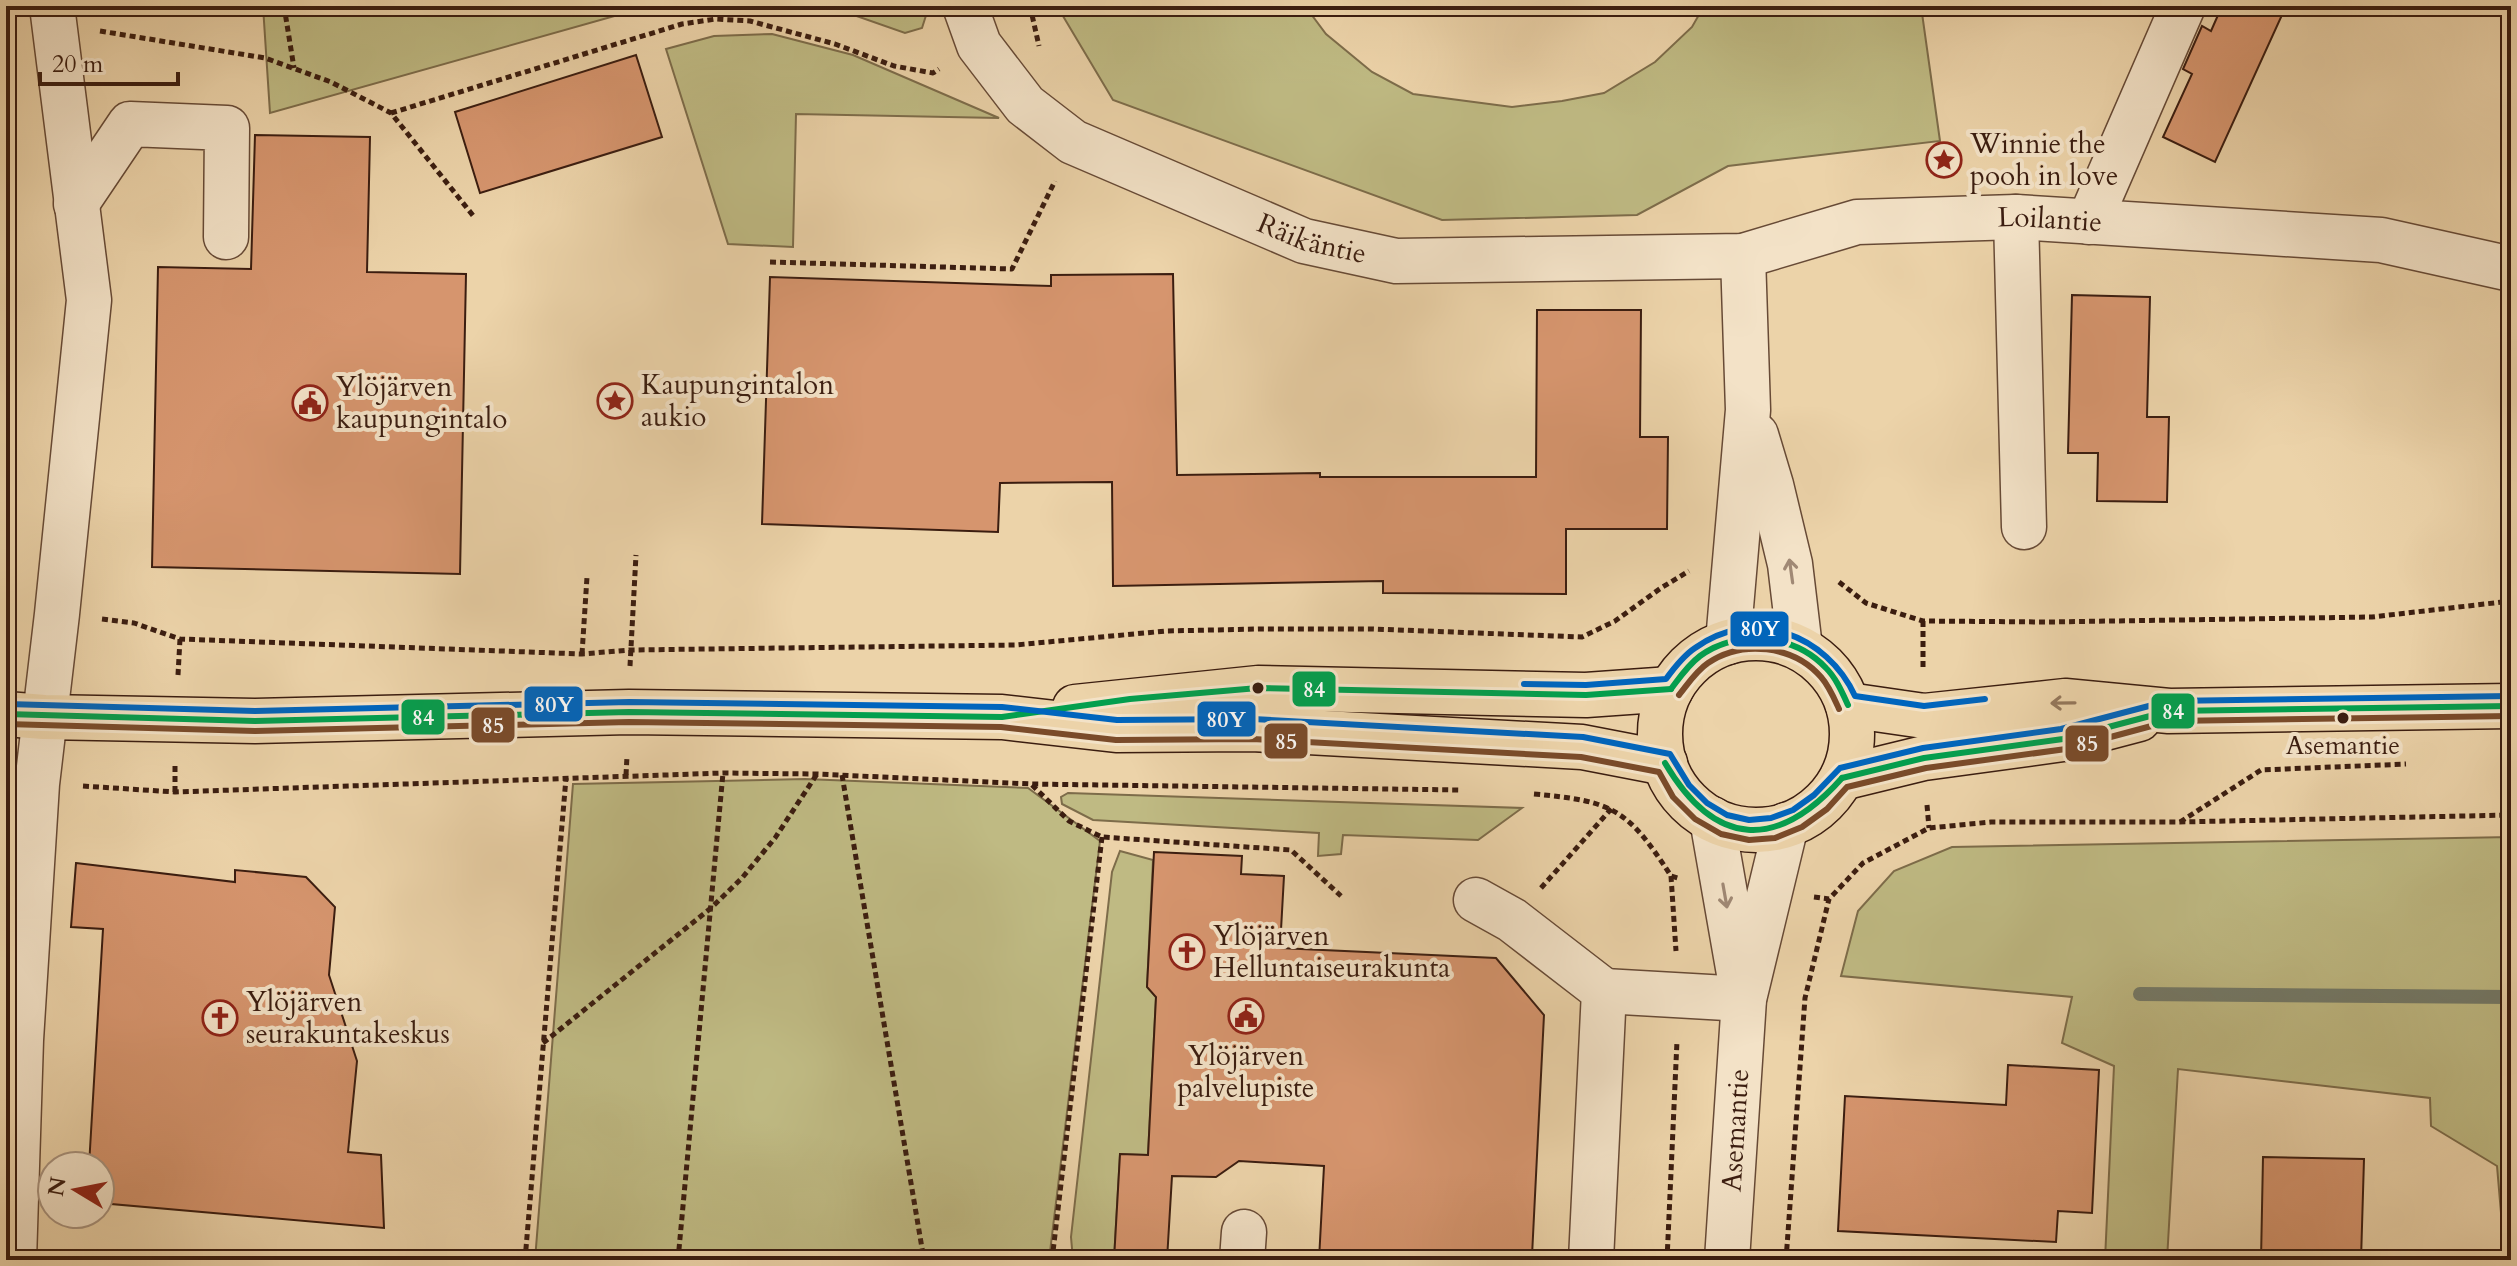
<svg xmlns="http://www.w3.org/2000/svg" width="2517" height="1266" viewBox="0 0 2517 1266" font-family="Cardo,serif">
<rect width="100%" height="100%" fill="#ecd3a9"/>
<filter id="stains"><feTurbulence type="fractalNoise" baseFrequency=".0025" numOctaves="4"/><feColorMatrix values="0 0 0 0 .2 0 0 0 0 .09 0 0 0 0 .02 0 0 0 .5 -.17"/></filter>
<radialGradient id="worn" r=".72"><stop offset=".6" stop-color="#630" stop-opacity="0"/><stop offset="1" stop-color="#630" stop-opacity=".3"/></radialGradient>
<g fill="#bfba83" stroke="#7d6c4a" stroke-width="2">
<polygon points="263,6 650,6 270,113"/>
<polygon points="828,6 929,6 922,28 905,33"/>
<polygon points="1057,6 1305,6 1326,34 1372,72 1413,94 1512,107 1562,101 1604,93 1655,62 1692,27 1704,6 1921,6 1940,141 1728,166 1637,215 1442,220 1113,100"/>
<polygon points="772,34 853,55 999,118 796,114 793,247 728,244 666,49 714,36"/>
<polygon points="805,779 1028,788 1100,841 1049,1260 535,1260 573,784"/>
<polygon points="1068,793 1522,808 1478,840 1343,835 1341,854 1318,856 1319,833 1093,820 1062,804 1061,797"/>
<polygon points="2511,837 2511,1260 2505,1260 2497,1166 2431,1126 2430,1098 2178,1069 2167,1260 2105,1260 2114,1066 2062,1043 2072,997 1841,976 1858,911 1894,871 1952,847"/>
<polygon points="1120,851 1153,860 1147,987 1156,997 1148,1155 1120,1154 1114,1260 1073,1260 1071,1237 1112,872"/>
</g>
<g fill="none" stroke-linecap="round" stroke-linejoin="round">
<polyline stroke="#737a69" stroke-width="14" points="2140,994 2511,997"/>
</g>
<g fill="#d6956e" stroke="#3b1d10" stroke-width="2">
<polygon points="2222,6 2262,6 2282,15 2215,162 2163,137 2192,74 2183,69 2202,26 2211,31"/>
<polygon points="636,55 662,137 480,193 455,112"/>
<polygon points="255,135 370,137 367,272 466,274 460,574 152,567 158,267 251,269"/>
<polygon points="1173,274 1177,475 1320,473 1320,477 1536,477 1537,310 1641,310 1640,437 1668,437 1667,529 1566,529 1566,594 1383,593 1383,581 1113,586 1112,482 1000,483 998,532 762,524 770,277 1051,286 1051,275"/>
<polygon points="2072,295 2150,297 2147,417 2169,417 2167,502 2097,501 2098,453 2068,453"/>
<polygon points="1154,852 1242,856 1241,874 1284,876 1280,948 1496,958 1544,1015 1532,1256 1440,1251 1440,1260 1319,1260 1324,1166 1239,1161 1216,1177 1172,1176 1167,1260 1114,1260 1120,1154 1148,1155 1156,997 1147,987"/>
<polygon points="76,863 235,882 235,870 306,877 335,907 329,975 357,1061 348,1152 381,1155 384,1228 100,1203 100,1166 89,1166 103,929 71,927"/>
<polygon points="2008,1065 2099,1070 2092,1213 2058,1211 2056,1242 1838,1231 1845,1096 2006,1105"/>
<polygon points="2263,1157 2364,1159 2361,1260 2261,1260"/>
</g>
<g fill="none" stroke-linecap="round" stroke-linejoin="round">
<defs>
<g id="minor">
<path id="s1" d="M 965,6 L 979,45 L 1025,105 L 1073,142 L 1304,241 L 1396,261 L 1743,256 L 1857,222 L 2016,217 L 2381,240 L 2511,269"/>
<polyline points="76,204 130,124 227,128 226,237"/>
<polyline points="2016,217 2024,527"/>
<polyline points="2089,222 2183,6"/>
<polyline points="1756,435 1771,485 1790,564 1800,648"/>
<polyline points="1728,642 1748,410 1743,256"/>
<polyline points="1712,819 1741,985"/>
<polyline points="1476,900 1512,920 1604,991 1591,1260"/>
<polyline points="1604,991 1744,999"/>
<polyline points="14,1260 21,1040 37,784 57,614 89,300 52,6"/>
<polyline points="1242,1260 1244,1232"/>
<path id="s2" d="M 1727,1260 L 1744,999 L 1786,825"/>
</g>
<g id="major">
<circle cx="1756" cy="734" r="96"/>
<polyline points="1848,705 1924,716 2065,701 2169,711 2511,706"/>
<polyline points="1075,707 1258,688 1586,695 1671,689"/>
<polyline points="6,714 44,717 255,721 629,712 1002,717 1116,730 1252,729 1582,747 1665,763"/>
<polyline points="1842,778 1924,758 2063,739 2139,719"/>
</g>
</defs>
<use href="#minor" stroke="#674a36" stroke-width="47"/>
<use href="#major" stroke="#3b1d10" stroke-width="47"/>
<g stroke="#3b1d10" stroke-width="5" stroke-dasharray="6 4" stroke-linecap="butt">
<polyline points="284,6 294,68"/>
<polyline points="1030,6 1039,46"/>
<polyline points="100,31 265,58 331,82 391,113 475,218"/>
<polyline points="391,113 682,24 716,19 750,21 835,44 894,66 933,73 939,69"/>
<polyline points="770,262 1012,269 1055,181"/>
<polyline points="1839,582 1866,603 1923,621 2047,622 2372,617 2511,601"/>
<polyline points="102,619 134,623 180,639 582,654 630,650 1015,645 1166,631 1259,629 1373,629 1582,637 1615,621 1661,588 1689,571"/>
<polyline points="1923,621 1923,671"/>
<polyline points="582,654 587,577"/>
<polyline points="630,666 636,555"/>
<polyline points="178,675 180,639"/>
<polyline points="626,775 627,756"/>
<polyline points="842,775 924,1260"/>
<polyline points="1032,785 1069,821 1102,837 1291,850 1341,896"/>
<polyline points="83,786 175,792 723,773 817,774 1031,784 1460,790"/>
<polyline points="175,792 175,765"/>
<path d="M 1534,794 C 1613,801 1628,809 1671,876 L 1678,878"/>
<polyline points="1927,805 1929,828"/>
<polyline points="2180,822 2261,770 2406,764"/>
<polyline points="1671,876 1676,951"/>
<polyline points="1541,888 1612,808"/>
<polyline points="1814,897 1829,899 1863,863 1929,828 1991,822 2179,822 2511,815"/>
<polyline points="543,1043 711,908 742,878 775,838 817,774"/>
<polyline points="525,1260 566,778"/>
<polyline points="678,1260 723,773"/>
<polyline points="1052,1260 1102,837"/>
<polyline points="1667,1260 1677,1041"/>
<polyline points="1786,1260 1805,998 1829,899"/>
</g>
<use href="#minor" stroke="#f3e2c7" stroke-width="44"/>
<use href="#major" stroke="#ecd3a9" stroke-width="44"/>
<defs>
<g id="bus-1">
<path d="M 1671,689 C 1680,677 1688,665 1700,656 C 1737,629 1794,634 1826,668 C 1836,678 1842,692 1848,705"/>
<polyline points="6,714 255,721 629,712 1002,717 1130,699 1258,688 1586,695 1671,689"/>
<path d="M 1665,763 C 1715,848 1777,851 1842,778"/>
<polyline points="1842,778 1924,758 2063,739 2169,711 2511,706"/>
</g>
<g id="bus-2">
<path d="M 1679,695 C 1688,684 1696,671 1708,663 C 1742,640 1793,645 1821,677 C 1829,686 1834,698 1839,709"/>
<polyline points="6,724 255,731 629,722 1001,727 1116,740 1252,739 1581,757 1659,772 1673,797 1695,819 1721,834 1749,840 1775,838 1802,827 1827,809 1847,787 1926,768 2066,749 2170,721 2511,716"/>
</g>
<g id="bus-3">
<path d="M 1524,684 L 1586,685 L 1666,679 C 1674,668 1683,656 1695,648 C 1753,606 1827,635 1855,696 L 1924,706 L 1985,699"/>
<polyline points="7,704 255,711 629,702 1002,707 1117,720 1253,719 1583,737 1670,754 1689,785 1707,803 1727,815 1749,820 1771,818 1793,810 1814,795 1840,768 1923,748 2061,729 2168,701 2511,696"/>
</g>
</defs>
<use href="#bus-1" stroke="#f3e2c7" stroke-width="12"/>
<use href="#bus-2" stroke="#f3e2c7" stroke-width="12"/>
<use href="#bus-3" stroke="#f3e2c7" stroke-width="12"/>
<use href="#bus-1" stroke="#039f4e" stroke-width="6"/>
<use href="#bus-2" stroke="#7a4b2a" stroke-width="6"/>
<use href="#bus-3" stroke="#0065bd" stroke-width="6"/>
</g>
<defs><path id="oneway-shaft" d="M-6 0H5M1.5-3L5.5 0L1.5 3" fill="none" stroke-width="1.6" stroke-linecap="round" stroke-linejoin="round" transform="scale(2)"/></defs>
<g stroke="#a08975">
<use href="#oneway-shaft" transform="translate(1791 571) rotate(-98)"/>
<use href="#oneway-shaft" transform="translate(1725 896) rotate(80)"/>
</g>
<use stroke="#94785c" href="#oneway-shaft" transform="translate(2063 703) rotate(179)"/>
<defs>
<symbol id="sight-ring" viewBox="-11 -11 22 22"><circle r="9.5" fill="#f3e2c7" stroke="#8f2418" stroke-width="1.5"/><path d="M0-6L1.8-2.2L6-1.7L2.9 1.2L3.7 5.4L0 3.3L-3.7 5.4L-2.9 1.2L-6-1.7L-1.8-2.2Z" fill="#8f2418"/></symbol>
<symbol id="civic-ring" viewBox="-11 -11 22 22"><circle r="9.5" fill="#f3e2c7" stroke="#8f2418" stroke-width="1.5"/><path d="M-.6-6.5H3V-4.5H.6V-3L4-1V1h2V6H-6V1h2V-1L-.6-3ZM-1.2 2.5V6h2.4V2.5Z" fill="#8f2418"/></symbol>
<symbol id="church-ring" viewBox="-11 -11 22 22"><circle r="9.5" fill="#f3e2c7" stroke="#8f2418" stroke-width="1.5"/><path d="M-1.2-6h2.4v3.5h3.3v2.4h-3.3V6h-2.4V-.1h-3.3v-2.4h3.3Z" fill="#8f2418"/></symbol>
</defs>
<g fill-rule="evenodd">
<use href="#sight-ring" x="1924" y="140" width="40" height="40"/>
<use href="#sight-ring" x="595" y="381" width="40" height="40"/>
<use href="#civic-ring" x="290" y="383" width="40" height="40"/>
<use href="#church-ring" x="1167" y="932" width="40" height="40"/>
<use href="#civic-ring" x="1226" y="996" width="40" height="40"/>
<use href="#church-ring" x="200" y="998" width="40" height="40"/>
</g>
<g fill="#3b1d10" stroke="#f3e2c7" stroke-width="3">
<circle cx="1258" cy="688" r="7"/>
<circle cx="2343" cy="718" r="7"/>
</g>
<g text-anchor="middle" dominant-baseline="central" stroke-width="8" stroke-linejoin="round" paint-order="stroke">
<g font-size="26" fill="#3b1d10" stroke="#f3e2c7">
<text x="2343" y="745">Asemantie</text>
</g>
<g font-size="28" fill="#3b1d10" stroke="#f3e2c7" text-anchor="start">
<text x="1970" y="144">Winnie the<tspan x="1970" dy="32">pooh in love</tspan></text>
<text x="641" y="385">Kaupungintalon<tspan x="641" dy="32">aukio</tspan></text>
<text x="336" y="387">Ylöjärven<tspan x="336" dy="32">kaupungintalo</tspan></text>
<text x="1213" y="936">Ylöjärven<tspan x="1213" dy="32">Helluntaiseurakunta</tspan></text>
<text x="246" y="1002">Ylöjärven<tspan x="246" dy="32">seurakuntakeskus</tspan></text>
<text x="1246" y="1056" text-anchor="middle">Ylöjärven<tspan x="1246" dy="32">palvelupiste</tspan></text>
</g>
<g font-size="28" fill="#3b1d10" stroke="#f3e2c7">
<text stroke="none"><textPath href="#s1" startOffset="1182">Loilantie</textPath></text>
<text stroke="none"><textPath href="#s1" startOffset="436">Räikäntie</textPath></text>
<text stroke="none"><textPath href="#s2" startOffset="130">Asemantie</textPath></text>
</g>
</g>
<g stroke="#f3e2c7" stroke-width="3">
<rect x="1729" y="610" width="61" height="38" rx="8" fill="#0065bd"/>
<rect x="1291" y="670" width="46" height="38" rx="8" fill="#039f4e"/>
<rect x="523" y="685" width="61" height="38" rx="8" fill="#0065bd"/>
<rect x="2150" y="692" width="46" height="38" rx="8" fill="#039f4e"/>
<rect x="400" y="698" width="46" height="38" rx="8" fill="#039f4e"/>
<rect x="1196" y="700" width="61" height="38" rx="8" fill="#0065bd"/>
<rect x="470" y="706" width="46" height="38" rx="8" fill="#7a4b2a"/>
<rect x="1263" y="722" width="46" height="38" rx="8" fill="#7a4b2a"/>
<rect x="2064" y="724" width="46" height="39" rx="8" fill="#7a4b2a"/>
</g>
<g font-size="22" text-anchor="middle" font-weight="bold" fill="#fff">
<text x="1760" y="636">80Y</text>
<text x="1314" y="697">84</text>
<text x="554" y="712">80Y</text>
<text x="2173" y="719">84</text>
<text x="423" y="725">84</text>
<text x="1226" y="727">80Y</text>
<text x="493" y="733">85</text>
<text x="1286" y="749">85</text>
<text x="2087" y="751">85</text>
</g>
<rect width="2517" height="1266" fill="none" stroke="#ecd3a9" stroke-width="32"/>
<rect x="8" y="8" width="2501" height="1250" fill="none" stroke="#3b1d10" stroke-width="4"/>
<rect x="16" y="16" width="2485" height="1234" fill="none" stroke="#3b1d10" stroke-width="2"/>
<g transform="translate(76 1190) rotate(280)"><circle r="38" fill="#f3e2c7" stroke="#a9937e" stroke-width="2"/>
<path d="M0-6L14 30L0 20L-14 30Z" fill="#8f2418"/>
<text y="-12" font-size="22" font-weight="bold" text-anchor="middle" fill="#3b1d10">N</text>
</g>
<path d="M40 72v12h138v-12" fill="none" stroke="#3b1d10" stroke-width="4"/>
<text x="52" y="72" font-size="24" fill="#3b1d10" stroke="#f3e2c7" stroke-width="6" paint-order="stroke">20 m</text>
<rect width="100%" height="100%" filter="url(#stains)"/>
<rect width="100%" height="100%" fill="url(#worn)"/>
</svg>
